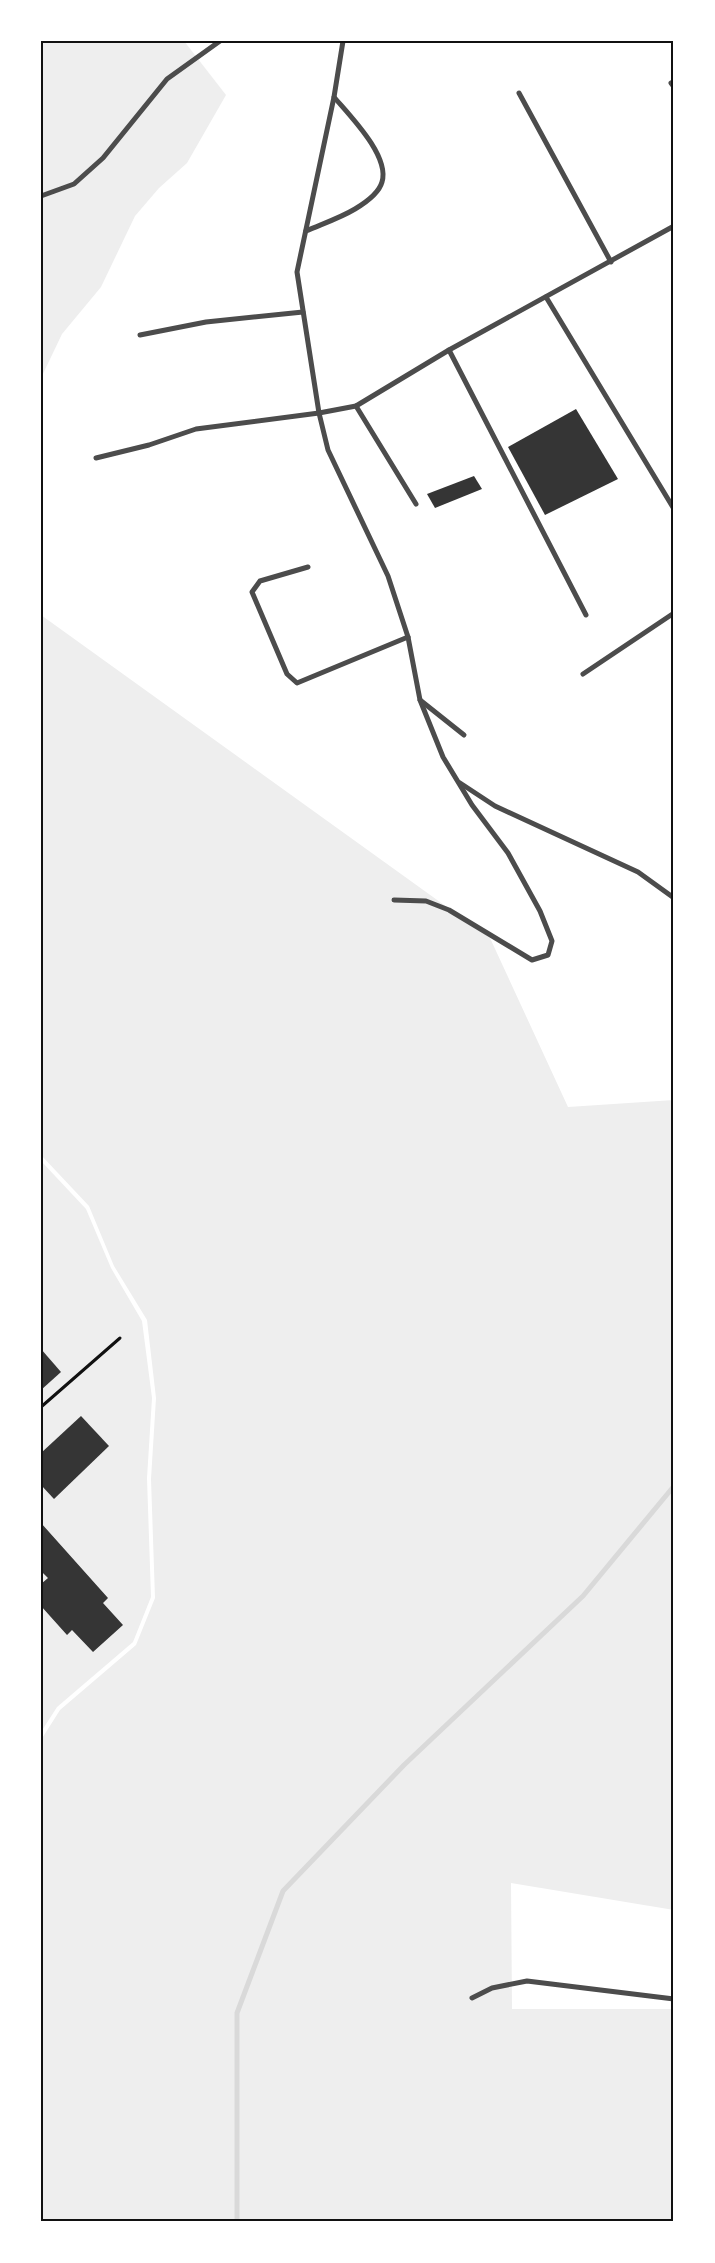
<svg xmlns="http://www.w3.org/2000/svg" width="715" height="2263" viewBox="0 0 715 2263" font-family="Lora,serif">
<rect width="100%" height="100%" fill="#fff"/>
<g fill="#eee">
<polygon points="41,41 184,41 226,95 187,163 159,188 135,216 101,287 62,334 41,378"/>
<polygon points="41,615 490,938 568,1107 674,1100 674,1910 511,1883 512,2009 674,2009 674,2222 41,2222 41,1740 60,1710 136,1645 155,1598 151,1479 156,1398 147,1320 114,1266 89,1206 41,1155"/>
<polygon points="41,1161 86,1209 111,1268 142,1321 152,1398 147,1478 151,1597 133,1642 57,1707 41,1732"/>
</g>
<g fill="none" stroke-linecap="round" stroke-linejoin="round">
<polyline stroke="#d9d9d9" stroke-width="5" points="237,2222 237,2013 283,1891 404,1765 583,1596 674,1486"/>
</g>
<g fill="#353535">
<polygon points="576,409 618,479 545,515 508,447"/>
<polygon points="474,476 482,489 435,508 427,494"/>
<polygon points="41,1349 61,1372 41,1390"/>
<polygon points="81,1416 109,1446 54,1499 41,1485 41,1453"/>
<polygon points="41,1523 108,1598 103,1603 123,1625 93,1652 72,1630 67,1635 41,1606 41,1584 48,1578 41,1571"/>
</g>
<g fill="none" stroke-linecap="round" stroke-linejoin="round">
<polyline stroke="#111" stroke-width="3" points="41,1407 120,1338"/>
<g stroke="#4c4c4c" stroke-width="5">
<polyline points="343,41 334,97 297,272 319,413 328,450 388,576 408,637 420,700 443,757 472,805 508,853 540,911 552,941 548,955 532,960 449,910 426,901 394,900"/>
<polyline points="671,83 674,87"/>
<polyline points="519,93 611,262"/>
<polyline points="41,196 74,184 103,158 167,79 220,41"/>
<path d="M 306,231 C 322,224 340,218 355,209 C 365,203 379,193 382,182 C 390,156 350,116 334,97"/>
<polyline points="546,297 674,509"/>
<polyline points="140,335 206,322 303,312"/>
<polyline points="449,350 586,615"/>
<polyline points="356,406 416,504"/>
<polyline points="96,458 149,445 196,429 319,413 356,406 449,350 674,226"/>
<polyline points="308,567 260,581 252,592 287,674 297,683 408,637"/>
<polyline points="583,674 674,613"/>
<polyline points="420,700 464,735"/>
<polyline points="460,783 495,806 638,872 674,898"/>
<polyline points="472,1998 492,1988 527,1981 674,1999"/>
</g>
</g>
<rect width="715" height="2263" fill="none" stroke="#ffffff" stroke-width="85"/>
<rect x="42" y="42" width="630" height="2178" fill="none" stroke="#111" stroke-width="2"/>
</svg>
